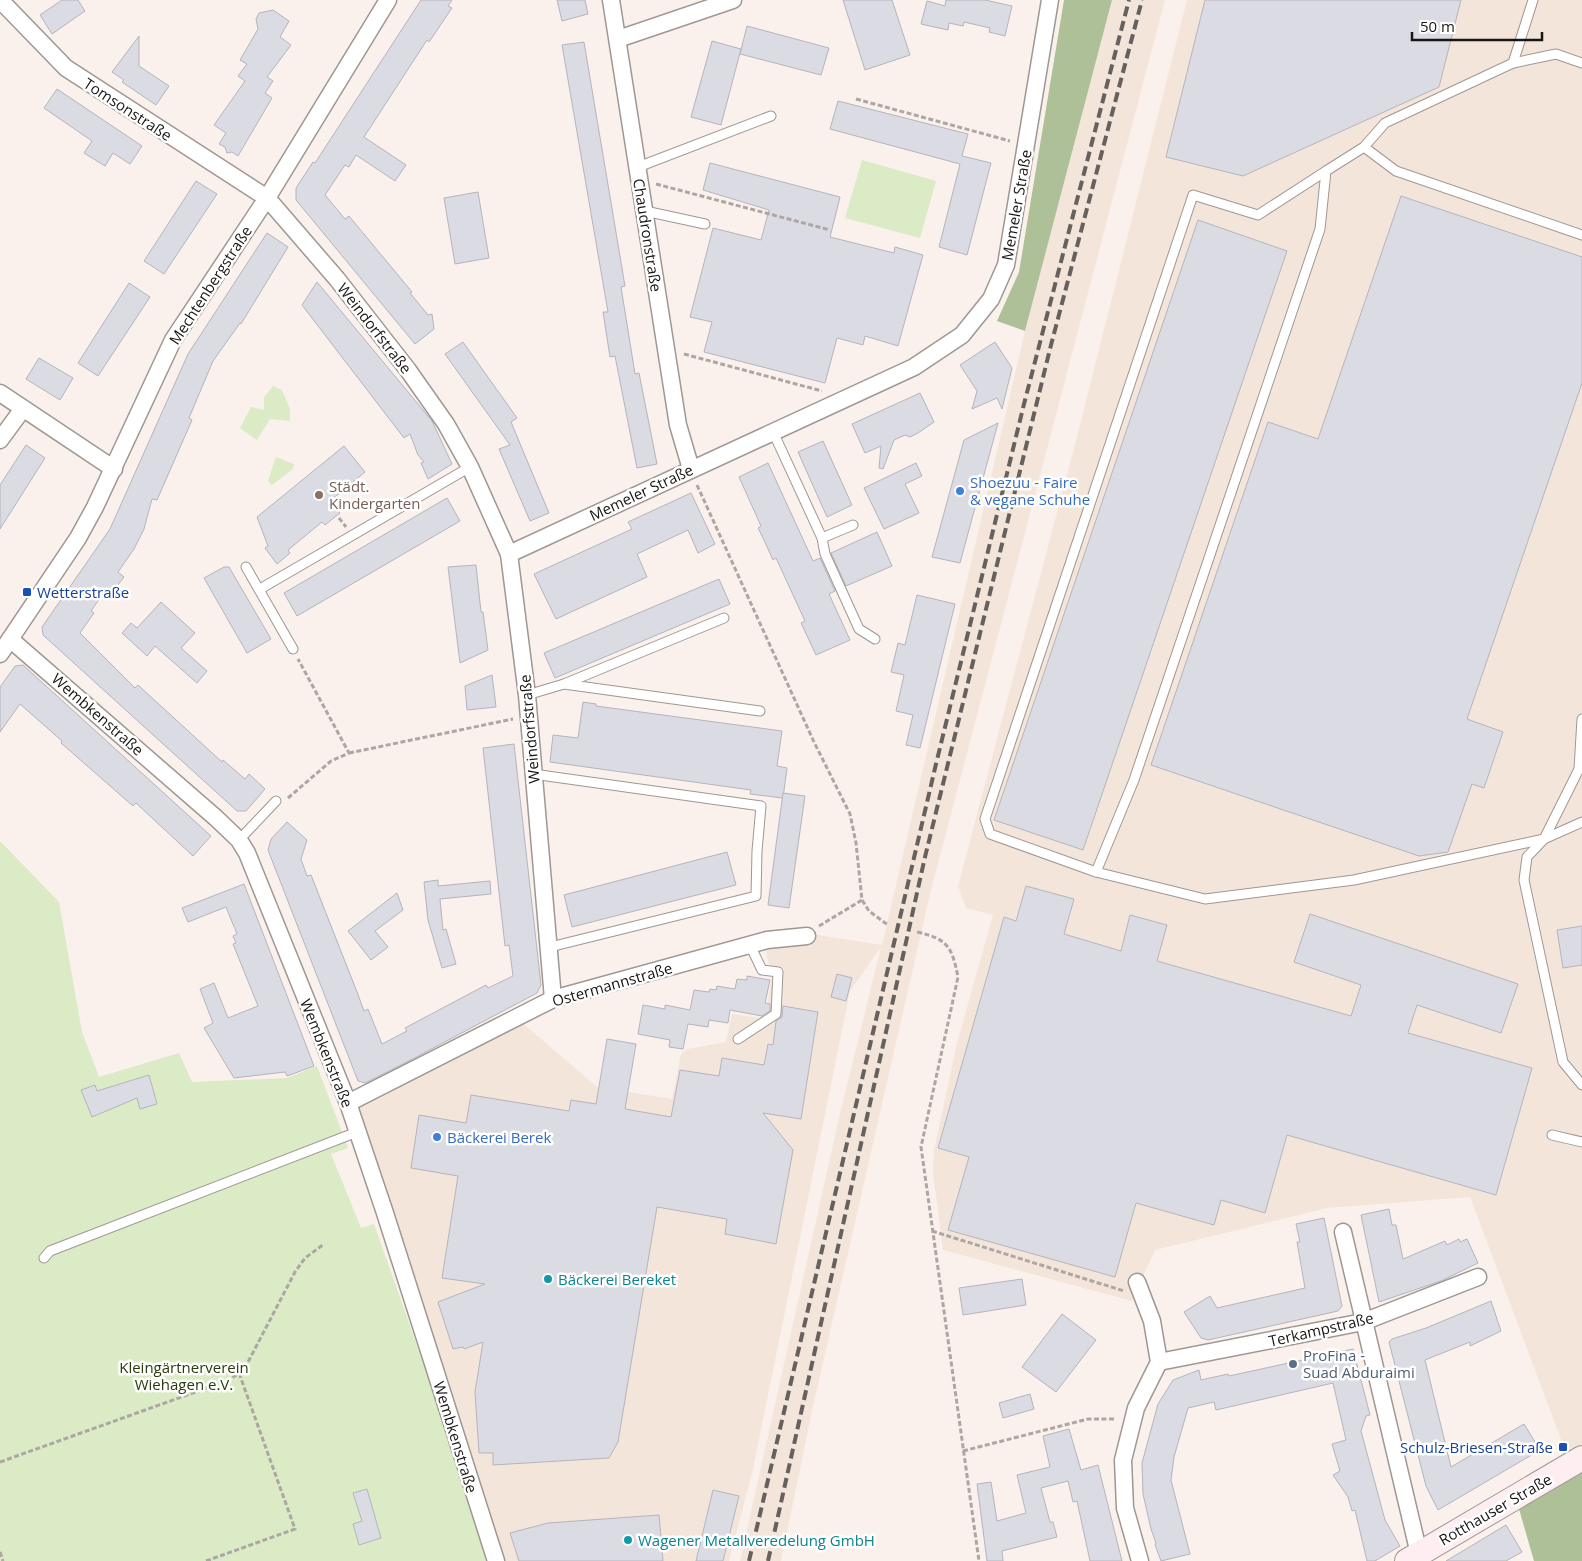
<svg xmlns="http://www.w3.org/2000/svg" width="1582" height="1561" viewBox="0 0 1582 1561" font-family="'Open Sans',sans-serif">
<rect width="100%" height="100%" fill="#faf1ec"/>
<g fill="#f4e5db">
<polygon points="1112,0 1165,0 930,894 812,1411 781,1561 740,1561 839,1118 881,947 850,991 753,1469 729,1561 501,1561 353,1104 519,1020 597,1087 672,1099 681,1054 687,1049 726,1042 732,1014 760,1018 766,1011 772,978 764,943 811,934 882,945 1025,331"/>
<polygon points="1187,0 1582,0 1582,1454 1569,1461 1470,1197 1327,1208 1155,1250 1132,1301 943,1250 933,1172 934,1150 957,1043 993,915 966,908 958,886 1077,437"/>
</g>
<g fill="#daebc6">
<polygon points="862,160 936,181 920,238 845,218"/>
<polygon points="273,386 282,390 290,409 290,421 270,419 257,440 240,428 251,407 264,410 264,397"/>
<polygon points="276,457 294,464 293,469 272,485 268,481"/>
<polygon points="0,841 59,902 82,1032 99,1077 179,1053 192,1082 287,1078 317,1066 348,1148 331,1154 361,1228 374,1224 473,1504 489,1561 0,1561"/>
</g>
<g fill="#aec098">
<polygon points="1064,0 1112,0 1025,331 997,321 1019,272"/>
<polygon points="1582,1464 1582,1561 1534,1561 1517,1502"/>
</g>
<g fill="#dadbe3" stroke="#b4b4bd">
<polygon points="62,0 78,0 85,11 52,34 40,15"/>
<polygon points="421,0 452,0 448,6 452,8 429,42 427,40 364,137 406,165 395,181 356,155 349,167 345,165 325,195 345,219 349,216 412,292 410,293 428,315 432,314 434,329 415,344 296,200 296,188 313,162 315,163"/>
<polygon points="557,0 585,0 588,14 562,21"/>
<polygon points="843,0 892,0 910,55 865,70"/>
<polygon points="946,0 985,0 1012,6 1005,36 989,32 990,28 964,22 963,26 949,23 948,30 921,24 927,1 945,6"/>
<polygon points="1205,0 1461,0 1439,87 1243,176 1166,157"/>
<polygon points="273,10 289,21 280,37 291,45 267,77 273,81 265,93 272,98 238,156 232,152 227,153 225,147 219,144 226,133 214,125 245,81 238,76 247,64 240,60 258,29 256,19 259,13"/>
<polygon points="747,26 829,48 821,75 740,54"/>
<polygon points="139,36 139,66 169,86 156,105 122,82 124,80 112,72"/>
<polygon points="712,41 741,49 721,125 691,117"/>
<polygon points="584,42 625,286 621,287 635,374 639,373 657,464 637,468 615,356 610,357 603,312 608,312 562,45"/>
<polygon points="57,89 142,146 130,164 113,153 105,166 84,153 92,141 44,108"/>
<polygon points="838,101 968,134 962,156 991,163 967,255 939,247 960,164 830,129"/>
<polygon points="710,163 840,197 830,237 894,253 895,247 923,255 898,346 865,336 863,345 837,338 825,383 704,352 712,322 690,317 713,228 761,240 769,210 703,190"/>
<polygon points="196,181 217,194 164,274 144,261"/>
<polygon points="478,192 489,258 455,264 444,198"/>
<polygon points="1401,196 1582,257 1582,383 1467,719 1503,732 1484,788 1472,784 1448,852 1419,856 1151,765 1268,422 1318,439"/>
<polygon points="1198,220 1287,251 1083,850 994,820"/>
<polygon points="267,233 288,247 241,324 240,323 213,361 189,418 192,420 157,500 152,499 144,529 134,549 118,572 124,577 114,590 107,588 91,611 94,613 80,633 135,688 138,685 222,762 223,760 245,779 249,774 265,789 246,811 237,811 43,635 42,627 110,529 188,354"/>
<polygon points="317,282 432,421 452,464 428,479 421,463 424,462 418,455 410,434 404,438 302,305"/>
<polygon points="129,283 150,297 98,376 78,363"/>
<polygon points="463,342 517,418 511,422 549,513 530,521 499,449 510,445 445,354"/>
<polygon points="995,342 1012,368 1002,409 997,398 972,409 977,391 960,365"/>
<polygon points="39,358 73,378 60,400 26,379"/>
<polygon points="920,393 934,422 918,433 910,437 905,435 894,440 883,469 879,468 881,446 865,453 852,424"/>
<polygon points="998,423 960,563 932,557 964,440"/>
<polygon points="823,441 852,505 827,517 798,452"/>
<polygon points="26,445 45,458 0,529 0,485"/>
<polygon points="344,446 365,472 330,501 340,513 325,525 322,522 288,550 290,553 277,564 265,548 268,546 257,517"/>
<polygon points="768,463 813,561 820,558 835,591 829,594 850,640 816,655 801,623 805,621 776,558 773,560 764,540 758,528 761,526 739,477"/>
<polygon points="916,463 922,476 905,484 919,513 884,529 864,488"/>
<polygon points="691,493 715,544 698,553 688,530 637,554 647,577 556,619 534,574 632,529 628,522"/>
<polygon points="447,498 460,521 297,616 284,593"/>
<polygon points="877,532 892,566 846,586 831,553"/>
<polygon points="476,565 481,612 483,612 488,650 460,663 448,567"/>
<polygon points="224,567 229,567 271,639 247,653 204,578"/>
<polygon points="719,579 730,604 555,678 544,653"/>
<polygon points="917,595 955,604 920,748 906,745 913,715 896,711 904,675 891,672 898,643 905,645"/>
<polygon points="161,602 195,633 181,648 207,671 197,683 155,646 147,656 122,633 131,623 137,628"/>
<polygon points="23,665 211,836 193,856 136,803 133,806 61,743 62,741 20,704 0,732 0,687 15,666"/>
<polygon points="492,675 496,707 467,710 465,686"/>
<polygon points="583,702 596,704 596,706 782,731 777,766 787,768 783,798 750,794 751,790 550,762 553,735 578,738"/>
<polygon points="514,744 541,985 537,993 405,1063 365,1083 358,1081 268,850 271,839 287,822 307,840 301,859 307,876 311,875 357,992 364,1011 368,1009 382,1044 407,1031 405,1028 486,985 488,988 513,976 509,945 505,946 483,748"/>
<polygon points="783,793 805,796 789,908 768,905"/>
<polygon points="727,852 736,885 572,927 564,895"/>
<polygon points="438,880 438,886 490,881 491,894 440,899 443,930 446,929 456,964 442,968 428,920 424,882"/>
<polygon points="244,884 314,1066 287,1076 285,1072 234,1078 204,1028 213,1023 200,989 214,983 228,1018 258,1006 233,944 236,943 233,936 237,934 226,907 188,922 182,908"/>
<polygon points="1026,886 1074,899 1064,934 1121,951 1130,915 1167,925 1157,961 1351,1016 1361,985 1294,962 1310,914 1518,984 1501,1033 1417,1005 1408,1033 1532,1068 1496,1195 1287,1135 1265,1213 1221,1200 1214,1225 1136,1203 1115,1277 948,1230 969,1157 938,1148 1004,917 1016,921"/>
<polygon points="397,893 403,910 375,931 388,947 371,960 348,931"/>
<polygon points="1582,926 1582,965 1563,968 1557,930"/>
<polygon points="837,974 852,978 846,1001 831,997"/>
<polygon points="747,976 770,980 765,1003 770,1004 770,1011 762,1016 730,1010 728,1023 709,1020 708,1027 688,1024 683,1049 669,1047 670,1040 638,1034 643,1005 665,1009 665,1005 690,1010 694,990 709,992 710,989 716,990 717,986 735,989 737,979 747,980"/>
<polygon points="783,1006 818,1012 801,1119 763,1113 793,1150 776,1244 725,1234 727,1219 657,1207 618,1442 609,1458 493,1465 493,1453 479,1453 475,1392 483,1342 464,1349 463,1347 453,1349 438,1302 485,1284 442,1278 458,1176 411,1168 419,1115 466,1123 471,1095 569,1111 571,1100 596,1104 607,1039 636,1044 625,1109 671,1117 680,1070 719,1076 722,1058 764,1065 768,1044 773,1045 776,1021 782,1017"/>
<polygon points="149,1075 157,1104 140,1109 137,1098 92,1117 81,1090 95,1085 97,1091"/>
<polygon points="1389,1209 1392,1225 1396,1225 1403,1259 1445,1241 1447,1245 1459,1239 1460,1242 1467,1239 1478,1263 1441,1281 1379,1302 1361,1215"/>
<polygon points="1324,1218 1342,1306 1338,1311 1208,1340 1201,1338 1184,1312 1210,1296 1217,1308 1305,1288 1297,1242 1300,1242 1296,1224"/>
<polygon points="1022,1279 1026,1305 963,1315 959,1288"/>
<polygon points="1491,1301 1501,1331 1470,1346 1470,1342 1425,1360 1451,1467 1524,1424 1540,1450 1438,1510 1426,1486 1389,1342 1392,1339 1426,1328"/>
<polygon points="1062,1314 1096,1340 1056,1392 1022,1367"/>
<polygon points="1353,1349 1370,1415 1366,1416 1361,1431 1385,1520 1400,1546 1375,1561 1367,1561 1355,1510 1352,1511 1348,1497 1333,1475 1340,1471 1332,1444 1346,1440 1333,1383 1216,1410 1214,1402 1188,1408 1174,1457 1171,1480 1190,1554 1161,1561 1155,1545 1156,1543 1151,1529 1143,1494 1142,1463 1158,1404 1173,1380 1199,1370 1201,1380 1228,1374 1229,1376"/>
<polygon points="1030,1394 1034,1409 1003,1418 999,1403"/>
<polygon points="1069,1429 1081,1470 1098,1465 1122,1561 1090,1561 1077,1501 1073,1502 1068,1481 1041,1488 1050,1522 1053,1522 1057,1537 1002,1551 1003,1561 987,1561 977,1484 991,1482 997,1521 1026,1513 1017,1475 1050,1467 1043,1436"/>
<polygon points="367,1489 381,1538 359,1545 353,1524 362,1521 353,1493"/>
<polygon points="713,1490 739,1496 723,1561 696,1561"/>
<polygon points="659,1515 663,1561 519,1561 510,1533 548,1523"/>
<polygon points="1506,1525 1522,1552 1506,1561 1446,1561"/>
</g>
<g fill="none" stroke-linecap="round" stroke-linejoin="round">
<defs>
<g id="service">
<polyline points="1533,0 1513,63 1385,123 1364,147 1326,171 1320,229 1134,780 1096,872 1205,899 1354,880 1544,839 1582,822"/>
<polyline points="1513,63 1556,54 1582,63"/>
<polyline points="1364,147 1396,171 1582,235"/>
<polyline points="638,167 771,116"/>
<polyline points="645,211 705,224"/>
<polyline points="774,434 822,538 853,525"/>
<polyline points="822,538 825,554 859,629 875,639"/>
<polyline points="246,567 293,649"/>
<polyline points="260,589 470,467"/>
<polyline points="564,684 760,711"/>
<polyline points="527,695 564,684 724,618"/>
<polyline points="1582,719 1579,769 1544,839 1527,857 1524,880 1563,1062 1582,1085"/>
<polyline points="533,774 761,806 757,851 756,896 550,947"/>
<polyline points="239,840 276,801"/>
<polyline points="1096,872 990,834 985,819 1193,195 1258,215 1326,171"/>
<polyline points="738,1039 776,1014 778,972 762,970 750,945"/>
<polyline points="1552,1135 1582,1142"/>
<polyline points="44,1258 50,1251 357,1132"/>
</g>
<g id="minor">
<polyline points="611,0 678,425 691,469"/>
<polyline points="3,3 66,68 267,198 337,279 408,370 446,424 470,467 509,554 527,695 553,999"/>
<polyline points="618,39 733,0"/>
<polyline points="0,393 114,469"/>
<polyline points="0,440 22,410"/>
<polyline points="509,554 914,367 962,335 991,299 1006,265 1050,0"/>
<polyline points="10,639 216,818 239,840 247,853 348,1103 385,1213 496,1561"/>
<polyline points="0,654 78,538 95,507 173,340 267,198 388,0"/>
<polyline points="348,1103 553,999 767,940 807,936"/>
<polyline points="1343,1232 1419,1554"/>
<polyline points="1137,1282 1152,1321 1159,1362 1136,1408 1123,1460 1125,1508 1140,1561"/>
<polyline points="1159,1362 1363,1322 1478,1277"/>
</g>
<polyline id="secondary" points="1407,1561 1582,1458"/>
</defs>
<use href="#service" stroke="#9f9792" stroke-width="11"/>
<use href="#minor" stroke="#9f9792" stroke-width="19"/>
<use href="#secondary" stroke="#9f9792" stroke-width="26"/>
<g stroke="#ada6a2" stroke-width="3" stroke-dasharray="5 2.5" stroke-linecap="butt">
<polyline points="856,99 1010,141"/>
<polyline points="656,184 830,230"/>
<polyline points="684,354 822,391"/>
<polyline points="697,485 814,742 850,814 856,843 862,900 869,911 888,925"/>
<polyline points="339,518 346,527"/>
<polyline points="349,753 513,719"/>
<polyline points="288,798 331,761 349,753 298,659"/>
<polyline points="819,926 862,900"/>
<path d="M 917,932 C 948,939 952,947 958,977 L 921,1147 L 979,1561"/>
<polyline points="932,1231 1124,1291"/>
<polyline points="963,1451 1088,1419 1116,1419"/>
<polyline points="0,1462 229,1380 239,1373 247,1364 295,1272 305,1258 324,1244"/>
<polyline points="0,1552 3,1561"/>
<polyline points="206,1561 295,1529 239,1373"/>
</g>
<use href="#service" stroke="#fff" stroke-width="9"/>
<use href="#minor" stroke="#fff" stroke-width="16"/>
<use href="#secondary" stroke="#feedf1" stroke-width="24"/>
<g stroke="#66615e" stroke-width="4" stroke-dasharray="10 5" stroke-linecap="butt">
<polyline points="749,1561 936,764 1024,404 1129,0"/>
<polyline points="768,1561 925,857 1051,345 1142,0"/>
</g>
</g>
<g fill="#3f7fe0" stroke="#fff" stroke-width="2">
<circle cx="960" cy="491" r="5"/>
<circle cx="437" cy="1137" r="5"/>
</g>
<circle fill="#8d6e63" stroke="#fff" stroke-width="2" cx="319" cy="495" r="5"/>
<g fill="#1a4fb4" stroke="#fff" stroke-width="2">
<rect x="22" y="587" width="10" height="10" rx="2.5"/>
<rect x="1558" y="1442" width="10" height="10" rx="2.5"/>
</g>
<g fill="#0f9aa8" stroke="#fff" stroke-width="2">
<circle cx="548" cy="1279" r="5"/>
<circle cx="628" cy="1540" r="5"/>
</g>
<circle fill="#5c6f8a" stroke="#fff" stroke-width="2" cx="1293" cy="1364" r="5"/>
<g text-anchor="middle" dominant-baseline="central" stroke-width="5" stroke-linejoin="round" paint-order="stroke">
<g font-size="15" fill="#181614" stroke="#fff">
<text transform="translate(128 109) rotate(33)">Tomsonstraße</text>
<text transform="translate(1016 205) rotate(-80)">Memeler Straße</text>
<text transform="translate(648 235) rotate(81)">Chaudronstraße</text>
<text transform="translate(210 285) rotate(-57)">Mechtenbergstraße</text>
<text transform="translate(375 328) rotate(52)">Weindorfstraße</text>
<text transform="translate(641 492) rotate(-25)">Memeler Straße</text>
<text transform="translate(98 714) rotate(41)">Wembkenstraße</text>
<text transform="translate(529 729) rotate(-95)">Weindorfstraße</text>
<text transform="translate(612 984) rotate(-16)">Ostermannstraße</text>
<text transform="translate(327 1053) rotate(68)">Wembkenstraße</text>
<text transform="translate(1321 1329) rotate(-13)">Terkampstraße</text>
<text transform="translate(456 1437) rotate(73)">Wembkenstraße</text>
<text transform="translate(1495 1509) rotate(-30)">Rotthauser Straße</text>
</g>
<g font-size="15" fill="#366cbe" stroke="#fff" text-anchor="start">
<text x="970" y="482">Shoezuu - Faire<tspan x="970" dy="17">&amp; vegane Schuhe</tspan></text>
<text x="447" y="1137">Bäckerei Berek</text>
</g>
<g font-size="15" fill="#785e54" stroke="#fff" text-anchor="start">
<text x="329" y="486">Städt.<tspan x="329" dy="17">Kindergarten</tspan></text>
</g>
<g font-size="15" fill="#164399" stroke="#fff" text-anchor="start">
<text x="37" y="592">Wetterstraße</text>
<text x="1553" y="1447" text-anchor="end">Schulz-Briesen-Straße</text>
</g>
<g font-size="15" fill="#0d838f" stroke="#fff" text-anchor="start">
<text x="558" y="1279">Bäckerei Bereket</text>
<text x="638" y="1540">Wagener Metallveredelung GmbH</text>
</g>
<g font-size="15" fill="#4e5e75" stroke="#fff" text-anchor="start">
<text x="1303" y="1355">ProFina -<tspan x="1303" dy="17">Suad Abduraimi</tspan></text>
</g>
<g font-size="15" fill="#2b3b0e" stroke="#fff">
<text x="184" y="1367">Kleingärtnerverein<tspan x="184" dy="17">Wiehagen e.V.</tspan></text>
</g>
</g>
<path d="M1412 32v8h130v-8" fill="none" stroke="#181614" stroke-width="2.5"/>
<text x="1420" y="32" font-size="15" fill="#181614" stroke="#ffffff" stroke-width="4" paint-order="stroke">50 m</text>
</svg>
